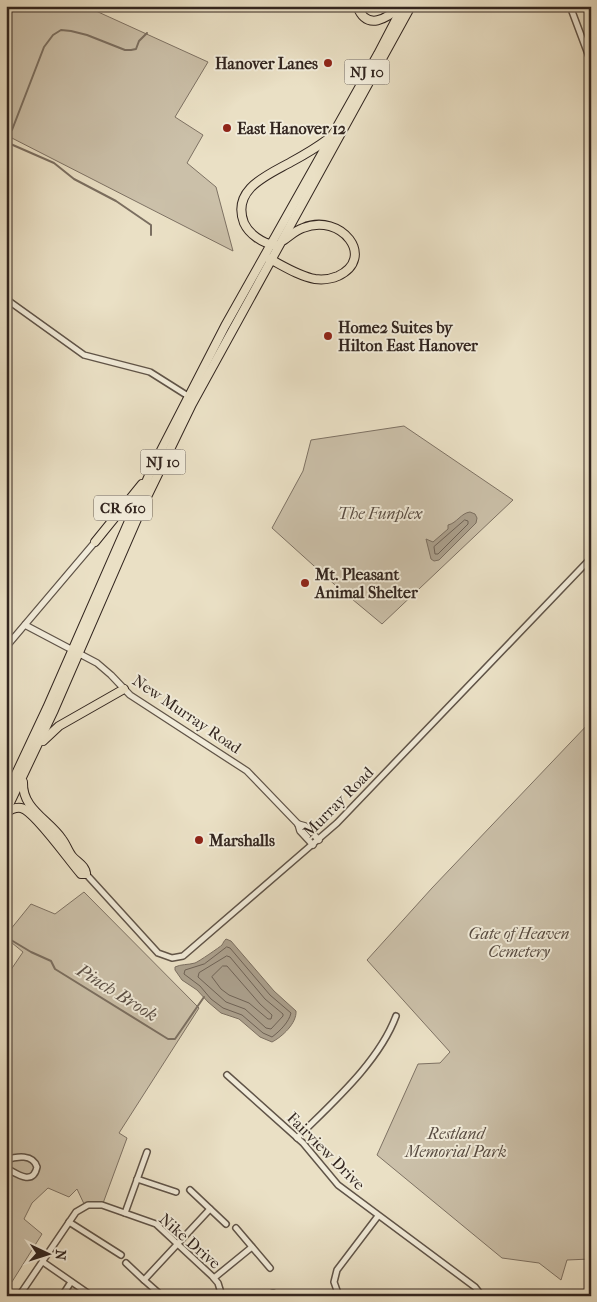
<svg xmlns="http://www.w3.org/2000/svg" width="597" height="1302" viewBox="0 0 597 1302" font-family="'IM FELL French Canon',serif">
<rect width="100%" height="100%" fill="#eae0c5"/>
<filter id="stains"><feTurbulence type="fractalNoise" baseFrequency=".004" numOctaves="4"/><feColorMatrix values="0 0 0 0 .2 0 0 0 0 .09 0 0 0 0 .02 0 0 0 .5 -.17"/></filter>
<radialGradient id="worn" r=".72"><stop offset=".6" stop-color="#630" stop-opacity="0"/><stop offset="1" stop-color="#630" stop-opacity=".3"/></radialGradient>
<g fill="#cbc0a9" stroke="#7e7264">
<polygon points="6,6 85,6 208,62 175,117 203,135 187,163 216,187 233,251 6,135"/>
<polygon points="404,426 513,500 382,624 334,584 272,528 303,471 311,440"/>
<polygon points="591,721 591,1262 590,1259 567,1260 561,1280 539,1263 502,1258 377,1155 418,1064 440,1063 450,1052 367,960 432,888"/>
<polygon points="84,892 199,1008 119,1133 127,1138 102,1206 85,1206 77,1189 69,1197 48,1188 32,1203 24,1219 42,1234 10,1285 6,1286 6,977 23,952 6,938 6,935 31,904 55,914"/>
</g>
<g fill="#aba08d" stroke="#7b6f61">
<path d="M 470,512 L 475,514 L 477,518 L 476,523 L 439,560 L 434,561 L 431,559 L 426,539 L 433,542 L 448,529 L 448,525 C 457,523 461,513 470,512 Z"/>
<path d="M 226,939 L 231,941 L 274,991 L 296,1011 C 297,1023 282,1037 272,1042 L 260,1037 L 239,1019 L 221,1013 L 208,1002 L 197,990 L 182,980 L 175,970 L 175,967 C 181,964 188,965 195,963 C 198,962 220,947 222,945 C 223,943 224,941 226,939 Z"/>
</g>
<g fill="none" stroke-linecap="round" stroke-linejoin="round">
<g stroke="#6e6256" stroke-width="1">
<polygon points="465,520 468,521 468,524 438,554 435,554 434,547"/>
<path d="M 227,947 L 230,948 L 270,995 L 291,1013 C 289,1022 280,1031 272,1037 L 263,1033 L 242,1015 L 223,1008 L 211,999 L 200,986 L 184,974 L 185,970 L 204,964 Z"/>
<polygon points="227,956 230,957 265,999 283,1014 283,1016 271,1029 266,1028 245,1009 226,1002 198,977 199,973"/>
<polygon points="223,966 227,966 260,1004 272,1015 271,1019 268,1019 249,1003 229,995 221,989 212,977"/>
</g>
<g stroke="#7b6f61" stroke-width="2">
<polyline points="6,135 12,130 44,47 53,35 61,30 71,31 87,35 125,50 131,50 136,49 139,41 147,33"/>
<polyline points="6,142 54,163 74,179 116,201 151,225 151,235"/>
<polyline points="6,937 31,952 51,961 55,969 168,1039 175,1039 204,997"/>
</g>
<defs>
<g id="minor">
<polyline points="570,6 591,62"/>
<polyline points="6,299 84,355 150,372 188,396"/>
<polyline points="86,874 158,953 172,958 183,956 337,823 591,558"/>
<polyline points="227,1075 303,1143 338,1185 475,1287 482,1296"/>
<path d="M 297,1138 C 332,1103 379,1062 396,1016"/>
<path d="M 6,1160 C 17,1156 33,1154 37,1167 C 33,1186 17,1174 6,1168"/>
<polyline points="137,1179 176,1192"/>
<polyline points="190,1190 226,1224"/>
<polyline points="125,1213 147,1152"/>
<polyline points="69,1222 121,1255"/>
<polyline points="236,1228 270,1268"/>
<polyline points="43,1262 92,1296"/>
<polyline points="126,1263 144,1280 210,1209"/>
<polyline points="214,1278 252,1247"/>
<polyline points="144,1280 161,1295"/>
<polyline points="19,1296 76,1212 88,1205 102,1205 156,1224 212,1276 218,1283 222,1296"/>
<polyline points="62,1296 71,1282"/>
<polyline points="273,1296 273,1293"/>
<polyline points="339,1296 334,1282 337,1270 378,1216"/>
</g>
<g id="tertiary">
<polyline points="25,625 97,663 111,675 130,695 247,771 298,824 300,831 313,845"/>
<polyline points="6,647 95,542"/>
<polyline points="298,824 305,826 319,840"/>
</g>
<g id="primary">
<path d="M 357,6 C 367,32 387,18 402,6"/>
<path d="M 274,245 C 262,243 249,234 244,223 C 231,189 268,175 291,162 C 304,155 316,148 328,139"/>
<path d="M 266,257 C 282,265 298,276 315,279 C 323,280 331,279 338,276 C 377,258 341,212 303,228 C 296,230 290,236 284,240"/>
<polyline points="95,542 142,484"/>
<polyline points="43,741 59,726 124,689"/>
<path d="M 23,782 C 22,809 48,819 62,839 C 66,844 68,851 72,856 C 77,862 86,866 86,874"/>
<polyline points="6,795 47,708 154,464 225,326 378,54 403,6"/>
<polyline points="6,811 54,710 144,503 192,404 411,6"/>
<path d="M 6,813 C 10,810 15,807 21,808 C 34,810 70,862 81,874 L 86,874"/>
</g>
</defs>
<use href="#minor" stroke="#605448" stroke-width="8"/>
<use href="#tertiary" stroke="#605448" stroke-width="8"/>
<use href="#primary" stroke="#32251f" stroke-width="10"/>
<use href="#minor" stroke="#f1ebd9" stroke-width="5"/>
<use href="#tertiary" stroke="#f1ebd9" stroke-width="5.5"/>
<use href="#primary" stroke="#eae0c5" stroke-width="8"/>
</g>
<g fill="#8f2418" stroke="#f1ebd9" stroke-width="2">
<circle cx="328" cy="63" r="5"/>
<circle cx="227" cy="128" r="5"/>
<circle cx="328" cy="336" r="5"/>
<circle cx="305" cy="583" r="5"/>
<circle cx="199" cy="840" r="5"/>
</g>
<g text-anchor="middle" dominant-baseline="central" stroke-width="4" stroke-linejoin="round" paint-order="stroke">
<g fill="#f1ebd9" stroke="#6b6057" stroke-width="1">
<rect x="344.5" y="59.5" width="45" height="25" rx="4"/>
<rect x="140.5" y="449.5" width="45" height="25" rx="4"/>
<rect x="94" y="495.5" width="58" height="25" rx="4"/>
</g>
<g font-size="15" font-weight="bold" fill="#32251f">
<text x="367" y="72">NJ 10</text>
<text x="163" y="462">NJ 10</text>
<text x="123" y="508">CR 610</text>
</g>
<g font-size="16" font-weight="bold" fill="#32251f" stroke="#f1ebd9" text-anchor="start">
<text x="318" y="63" text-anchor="end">Hanover Lanes</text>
<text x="237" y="128">East Hanover 12</text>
<text x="338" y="327">Home2 Suites by<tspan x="338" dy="18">Hilton East Hanover</tspan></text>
<text x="315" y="574">Mt. Pleasant<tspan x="315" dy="18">Animal Shelter</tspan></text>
<text x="209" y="840">Marshalls</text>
</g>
<g font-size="16" font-style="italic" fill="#584c42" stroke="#f1ebd9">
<text x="380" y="513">The Funplex</text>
<text x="519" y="933">Gate of Heaven<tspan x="519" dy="18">Cemetery</tspan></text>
<text x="456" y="1133">Restland<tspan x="456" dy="18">Memorial Park</tspan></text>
</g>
<g font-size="16" fill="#32251f" stroke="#f1ebd9">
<text transform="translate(187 714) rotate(34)">New Murray Road</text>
<text transform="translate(338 802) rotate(-45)">Murray Road</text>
<text transform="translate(326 1151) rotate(45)">Fairview Drive</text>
<text transform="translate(190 1241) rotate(41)">Nike Drive</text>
</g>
<g font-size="18" font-style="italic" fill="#5c5046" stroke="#f1ebd9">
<text transform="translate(117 993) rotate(32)">Pinch Brook</text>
</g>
</g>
<rect width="597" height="1302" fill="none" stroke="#eae0c5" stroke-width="25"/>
<rect x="8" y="8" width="582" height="1287" fill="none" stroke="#32251f" stroke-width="2.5"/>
<rect x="12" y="12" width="572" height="1277" fill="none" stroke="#32251f"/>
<g transform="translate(48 1254) rotate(94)" stroke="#f1ebd9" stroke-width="4" paint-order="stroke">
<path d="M0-4L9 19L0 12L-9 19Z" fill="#32251f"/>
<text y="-8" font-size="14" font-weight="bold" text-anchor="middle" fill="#32251f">N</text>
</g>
<rect width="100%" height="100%" filter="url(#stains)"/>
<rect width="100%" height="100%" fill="url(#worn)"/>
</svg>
